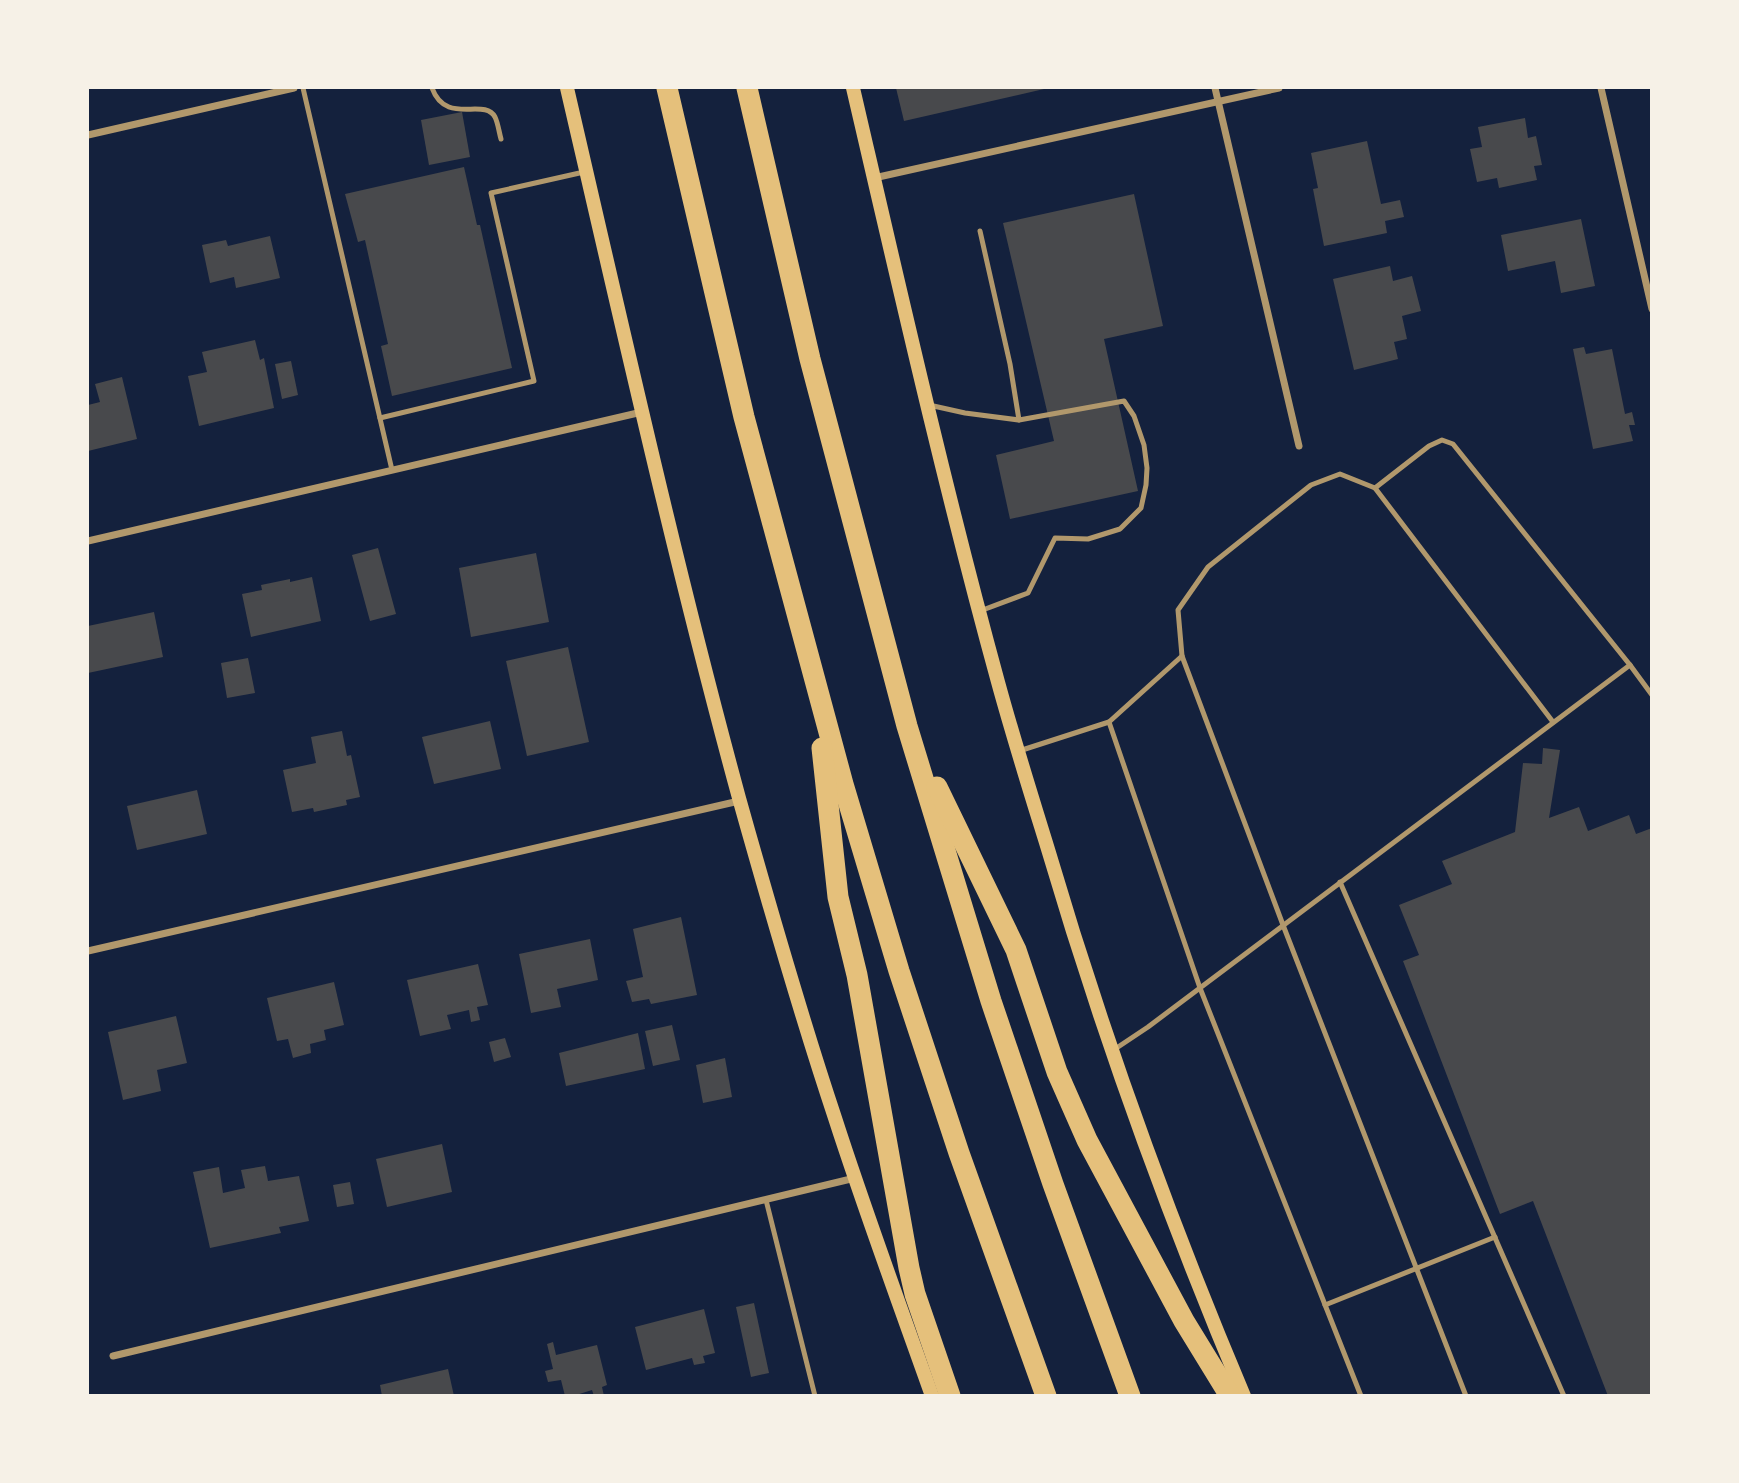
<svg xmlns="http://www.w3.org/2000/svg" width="1739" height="1483" viewBox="0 0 1739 1483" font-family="Roboto,sans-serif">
<rect width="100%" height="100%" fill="#14213d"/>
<g fill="#48494c">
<polygon points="896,88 1044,88 1044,89 904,121"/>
<polygon points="462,112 470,157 429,165 421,120"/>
<polygon points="1525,118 1528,138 1536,136 1542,165 1534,166 1537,180 1499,188 1497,178 1477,182 1470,149 1482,147 1478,127"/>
<polygon points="1367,141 1381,204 1400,200 1404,217 1385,221 1387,233 1324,246 1313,189 1318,188 1311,153"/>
<polygon points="464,167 477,225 480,225 512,368 392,396 381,346 388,344 365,240 358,242 345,194"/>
<polygon points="1134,194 1163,326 1104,339 1138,491 1010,519 996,455 1054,441 1003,223"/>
<polygon points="1581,219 1595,286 1561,293 1555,261 1508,271 1501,235"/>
<polygon points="270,236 280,278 236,288 234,277 210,283 202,245 226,240 228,246"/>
<polygon points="1390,266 1393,281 1412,276 1421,311 1402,316 1407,339 1394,342 1398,359 1354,370 1333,279"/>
<polygon points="255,340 260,360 264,358 274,408 199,426 188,376 207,372 202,352"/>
<polygon points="1584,347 1586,354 1612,349 1625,414 1632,412 1635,425 1629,425 1633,441 1593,449 1573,349"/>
<polygon points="291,361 298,395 282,399 275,364"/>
<polygon points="122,377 137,439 88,451 88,405 100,402 95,384"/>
<polygon points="378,548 396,614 370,621 352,555"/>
<polygon points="536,553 549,622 471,637 459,568"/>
<polygon points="312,577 321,621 251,637 242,594 262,590 261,585 290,579 290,582"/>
<polygon points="154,612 163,657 88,673 88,626"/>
<polygon points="568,647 589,742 527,756 506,661"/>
<polygon points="248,658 255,693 227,698 221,663"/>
<polygon points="490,721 501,769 434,784 422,737"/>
<polygon points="342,731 347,756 351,755 360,797 346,800 347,805 314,812 313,808 292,812 283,770 316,763 311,737"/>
<polygon points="1543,748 1560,750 1549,818 1579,807 1588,831 1629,815 1636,834 1652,828 1652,1396 1608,1396 1533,1201 1500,1214 1403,961 1419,955 1399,905 1452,884 1442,861 1515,832 1523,763 1542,764"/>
<polygon points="197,790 207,834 137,850 127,806"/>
<polygon points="681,917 697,995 651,1004 649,999 632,1002 626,981 643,977 633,929"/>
<polygon points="590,939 598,980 557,989 561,1007 531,1013 519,954"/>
<polygon points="478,964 488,1005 477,1007 480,1020 471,1022 469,1010 447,1015 451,1029 420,1036 407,980"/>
<polygon points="334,982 344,1025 324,1030 326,1040 310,1044 311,1053 293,1058 288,1039 277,1041 267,998"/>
<polygon points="176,1016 187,1063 157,1070 161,1091 123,1100 108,1032"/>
<polygon points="672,1025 680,1060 653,1066 645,1031"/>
<polygon points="638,1033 645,1069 566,1086 559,1053"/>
<polygon points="505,1038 511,1057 494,1062 489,1042"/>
<polygon points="725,1058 732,1097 703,1103 696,1065"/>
<polygon points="442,1144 452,1192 387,1207 376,1159"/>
<polygon points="265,1166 268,1181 299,1176 309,1221 279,1227 281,1233 210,1248 193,1172 219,1167 223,1193 245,1188 241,1170"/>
<polygon points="350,1182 354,1204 337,1207 333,1185"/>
<polygon points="754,1303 769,1373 751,1377 736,1307"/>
<polygon points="704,1309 715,1353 703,1356 705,1363 694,1365 692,1358 646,1370 635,1327"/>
<polygon points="553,1342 556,1355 597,1345 607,1385 602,1387 604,1396 594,1396 592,1390 573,1396 565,1396 561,1380 548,1382 545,1371 553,1369 547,1344"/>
<polygon points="448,1369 454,1396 382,1396 380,1385"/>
</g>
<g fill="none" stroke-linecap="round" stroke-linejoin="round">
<g stroke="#b1986c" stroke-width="5">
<polyline points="303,88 392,470"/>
<path d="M 432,88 C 446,126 484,97 495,117 C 498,123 499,132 501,139"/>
<polyline points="980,231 1010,364 1019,420"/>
<polyline points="929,405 965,413 1019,420 1124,401 1134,416 1144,445 1147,468 1146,485 1141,508 1120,529 1088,539 1055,538 1028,593 980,611"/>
<polyline points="380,418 534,381 491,193 584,172"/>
<polyline points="1375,488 1429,446 1442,440 1453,444 1630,665 1652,695"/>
<polyline points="1182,656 1109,722 1200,988 1361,1396"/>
<polyline points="1019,751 1109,722"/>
<polyline points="1340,882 1564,1396"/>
<polyline points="1115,1049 1148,1027 1630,665"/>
<polyline points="766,1200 815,1396"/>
<polyline points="1325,1305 1495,1237"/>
<polyline points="1466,1396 1283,925 1182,656 1178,610 1208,567 1311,485 1340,474 1375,488 1553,722"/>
</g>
<g stroke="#b1986c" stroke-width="7">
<polyline points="1215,88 1299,446"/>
<polyline points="1601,88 1652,309"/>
<polyline points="88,135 294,88"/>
<polyline points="874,178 1279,88"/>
<polyline points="88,541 642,412"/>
<polyline points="88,951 739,801"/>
<polyline points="113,1356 855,1178"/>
</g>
<g stroke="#e5c07b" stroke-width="14">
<path d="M 567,88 C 622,325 675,563 739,798 C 769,905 800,1013 835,1118 C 865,1211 899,1303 932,1396"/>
<path d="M 853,88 C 899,286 944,485 998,682 C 1013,737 1030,791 1047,846 C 1102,1033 1168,1216 1244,1396"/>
</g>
<g stroke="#e5c07b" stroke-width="21">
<polyline points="667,88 744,417 843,784 899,971 959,1153 1046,1396"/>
<polyline points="747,88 810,359 907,726 991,1001 1053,1184 1130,1396"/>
<polyline points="822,748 838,897 857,975 909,1268 915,1294 950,1396"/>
<polyline points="937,787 1016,950 1057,1072 1087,1140 1184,1321 1230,1396"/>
</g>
</g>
<rect width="1739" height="1483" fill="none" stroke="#f6f1e7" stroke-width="178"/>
</svg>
